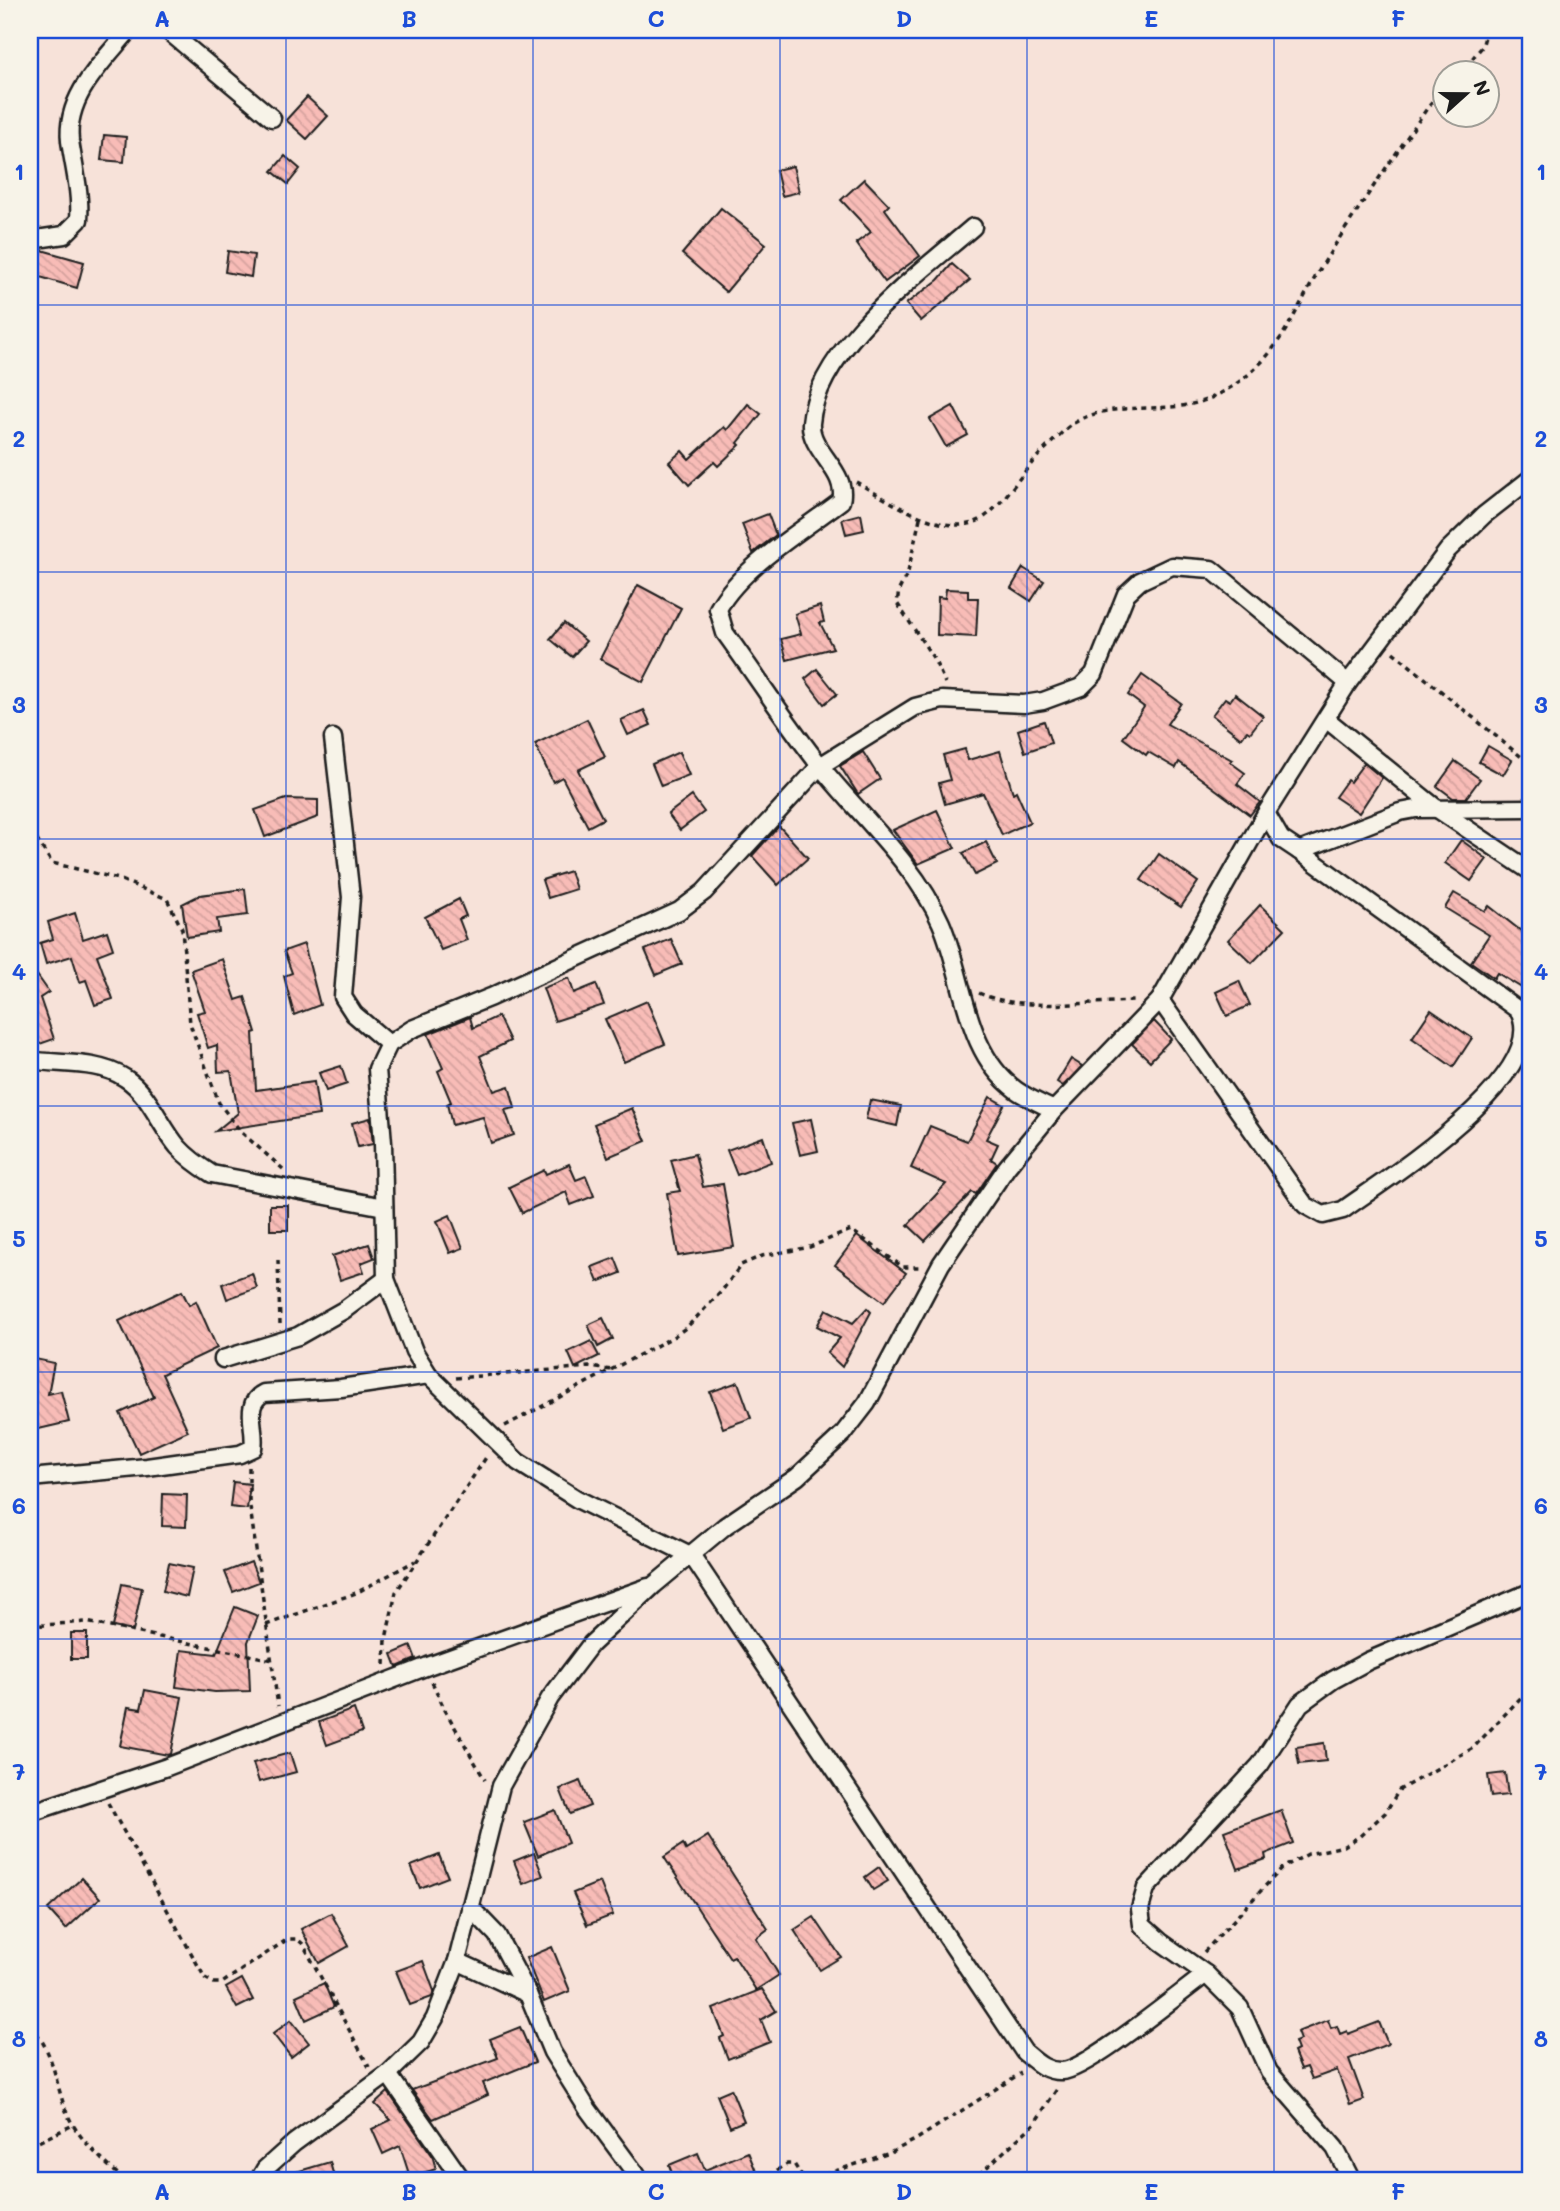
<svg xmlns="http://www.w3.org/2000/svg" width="1560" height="2211" viewBox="0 0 1560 2211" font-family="Mali,sans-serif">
<defs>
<pattern id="building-back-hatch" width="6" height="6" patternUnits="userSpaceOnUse" patternTransform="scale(1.75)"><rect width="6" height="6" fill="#f8bcb7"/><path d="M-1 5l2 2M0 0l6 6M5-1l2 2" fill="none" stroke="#d4a19d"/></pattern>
</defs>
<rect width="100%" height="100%" fill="#f7e2d9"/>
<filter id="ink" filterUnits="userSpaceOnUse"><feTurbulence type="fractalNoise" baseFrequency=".0143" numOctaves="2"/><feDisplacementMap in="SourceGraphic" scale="14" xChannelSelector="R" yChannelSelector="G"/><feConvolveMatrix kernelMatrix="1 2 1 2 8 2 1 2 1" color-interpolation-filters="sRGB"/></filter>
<g filter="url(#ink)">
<g fill="url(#building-back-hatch)" stroke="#1c1c1c" stroke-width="2">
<polygon points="307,97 328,116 307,139 286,120"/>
<polygon points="104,135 126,137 124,162 101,160"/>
<polygon points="285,156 300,169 288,184 272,171"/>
<polygon points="793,166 799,192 782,196 776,170"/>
<polygon points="864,179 889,205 885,209 920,256 885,282 856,243 871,232 841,200"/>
<polygon points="721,208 766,244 726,292 682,254"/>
<polygon points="38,249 84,262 77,288 30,274 30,250"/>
<polygon points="228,251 254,255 251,277 225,272"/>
<polygon points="952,264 970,280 921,321 906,304 938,280"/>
<polygon points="748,404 761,414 738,443 740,445 718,466 714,462 689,485 669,462 682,451 689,459 724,427 727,430"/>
<polygon points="953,406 968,435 946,447 930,419"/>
<polygon points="768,514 776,535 753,553 742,524"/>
<polygon points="861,514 864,530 846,534 842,519"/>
<polygon points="1023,568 1044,581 1031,601 1011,588"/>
<polygon points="638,585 681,608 643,682 600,659"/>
<polygon points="946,589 968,590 968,598 978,598 976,637 937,635 938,597 945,598"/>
<polygon points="820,606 824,622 820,623 833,648 787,660 781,639 801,634 795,614"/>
<polygon points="564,623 586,641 572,657 550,639"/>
<polygon points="817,669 837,694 824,704 805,679"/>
<polygon points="1142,675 1181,703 1167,724 1232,760 1230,762 1245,773 1237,784 1260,802 1250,815 1179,762 1176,768 1148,752 1146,755 1123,738 1144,707 1128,695"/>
<polygon points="1235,694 1263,716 1250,733 1247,731 1241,738 1212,715 1225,698 1230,701"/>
<polygon points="644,710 651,725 628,735 621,720"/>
<polygon points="587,719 605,757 578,770 603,819 588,827 562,777 553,782 535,744"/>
<polygon points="1044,721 1051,743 1025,752 1018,730"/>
<polygon points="1488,746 1512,760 1503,775 1479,762"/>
<polygon points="965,749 968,760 1000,751 1013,793 1016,791 1030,822 1002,835 983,793 945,804 939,783 950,780 943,755"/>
<polygon points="679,752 689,775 661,786 652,764"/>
<polygon points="863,752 880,779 858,794 840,766"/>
<polygon points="1455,761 1480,779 1466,798 1453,798 1437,786"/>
<polygon points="1364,763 1382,778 1359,813 1335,797 1347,780 1350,782"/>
<polygon points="692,796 704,812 680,830 668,814"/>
<polygon points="286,799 318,800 318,817 265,837 255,810"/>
<polygon points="937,810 955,848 918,864 893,830"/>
<polygon points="779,826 808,858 778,885 752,856"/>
<polygon points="1461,840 1487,859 1471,881 1445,863"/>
<polygon points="986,842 997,864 975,875 963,853"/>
<polygon points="1159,854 1198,882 1181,907 1141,880"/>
<polygon points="570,871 576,889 548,898 542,880"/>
<polygon points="245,889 248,915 217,919 219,932 187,937 182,904 200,895"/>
<polygon points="1454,893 1485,911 1489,906 1530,938 1530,993 1497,973 1494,978 1471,962 1489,935 1445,908"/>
<polygon points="459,899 466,916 459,919 467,940 441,950 425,917"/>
<polygon points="1260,905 1285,929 1252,963 1228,940"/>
<polygon points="75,913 83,939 107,931 113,949 97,955 113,999 95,1005 86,980 80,982 72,956 46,964 40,943 53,939 48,922"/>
<polygon points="671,939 682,964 656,975 645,950"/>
<polygon points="304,944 320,1005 294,1015 284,976 292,973 284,951"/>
<polygon points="222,959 236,1000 245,997 256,1032 253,1033 256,1090 314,1082 319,1115 216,1131 238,1113 231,1071 218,1072 217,1045 208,1048 197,1013 205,1011 191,970"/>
<polygon points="30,965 49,992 40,998 54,1039 34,1046 30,1033"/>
<polygon points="569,978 574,993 596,984 604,1005 555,1021 543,988"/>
<polygon points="1239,981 1250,1005 1227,1016 1216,992"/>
<polygon points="647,1001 665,1044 624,1062 605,1019"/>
<polygon points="1431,1010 1472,1038 1453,1067 1412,1038"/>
<polygon points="498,1016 510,1041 480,1056 494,1091 509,1086 515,1108 505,1110 514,1135 491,1143 483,1117 452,1125 447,1104 451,1102 438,1071 443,1068 428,1034 470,1017 473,1028"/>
<polygon points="1154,1021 1171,1039 1150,1061 1132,1044"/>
<polygon points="1071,1059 1082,1066 1063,1086 1057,1082"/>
<polygon points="341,1066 347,1084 326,1091 319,1073"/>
<polygon points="990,1097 1004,1105 986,1139 998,1144 991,1159 997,1163 976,1194 972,1192 925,1241 908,1225 946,1184 911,1168 930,1126 967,1141"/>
<polygon points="870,1100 901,1106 897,1126 866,1119"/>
<polygon points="632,1108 646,1141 608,1157 594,1124"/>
<polygon points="370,1118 373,1144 358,1147 352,1123"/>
<polygon points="811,1119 818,1151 800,1155 792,1123"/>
<polygon points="763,1137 771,1162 737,1175 727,1150"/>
<polygon points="695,1154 703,1187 723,1184 734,1247 678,1256 667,1193 680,1191 671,1160"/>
<polygon points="569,1164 576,1180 586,1176 594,1196 571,1205 566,1192 522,1213 509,1187 544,1170 546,1174"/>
<rect x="270" y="1205" width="18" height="25"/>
<polygon points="450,1215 463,1248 450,1253 437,1221"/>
<polygon points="857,1236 906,1273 884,1302 835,1265"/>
<polygon points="369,1244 374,1258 361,1263 364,1272 340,1280 332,1256"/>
<polygon points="615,1258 621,1273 598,1282 592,1267"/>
<polygon points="252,1273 257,1288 227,1299 222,1284"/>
<polygon points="182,1291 189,1305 196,1301 217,1348 162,1374 188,1431 139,1453 120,1413 154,1397 119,1321"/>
<polygon points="867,1308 871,1312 842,1367 827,1353 840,1338 817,1326 826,1309 853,1323"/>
<polygon points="603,1318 613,1339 598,1347 588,1325"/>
<polygon points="591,1341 599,1356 575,1368 568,1352"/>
<polygon points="30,1358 54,1363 48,1394 61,1391 69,1422 30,1431"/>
<polygon points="738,1382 751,1418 723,1428 710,1392"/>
<polygon points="233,1482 250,1484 247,1509 230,1507"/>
<polygon points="163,1494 187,1495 186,1527 162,1526"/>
<polygon points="251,1562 259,1582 233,1592 225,1572"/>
<polygon points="169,1563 193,1568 187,1597 163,1591"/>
<polygon points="122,1584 142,1588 133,1631 113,1627"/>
<polygon points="235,1607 258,1616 248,1642 250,1691 215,1692 176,1687 181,1650 216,1654"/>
<rect x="71" y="1633" width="16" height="26"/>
<polygon points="411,1646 416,1659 397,1667 392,1654"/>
<polygon points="145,1690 182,1697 171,1754 168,1755 120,1746 128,1707 141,1709"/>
<polygon points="354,1709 362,1732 327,1745 319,1722"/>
<polygon points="1324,1743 1326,1761 1299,1764 1296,1747"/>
<polygon points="290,1753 296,1772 259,1782 253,1763"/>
<polygon points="1505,1773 1508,1795 1491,1797 1488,1775"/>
<polygon points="580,1781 590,1806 570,1814 560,1789"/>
<polygon points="555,1810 568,1843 538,1856 524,1822"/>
<polygon points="1281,1810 1293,1843 1265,1854 1266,1859 1238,1869 1224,1831"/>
<polygon points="708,1836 768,1929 756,1938 779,1975 756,1990 734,1956 730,1958 664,1857 683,1844 686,1850"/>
<polygon points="534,1853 543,1876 523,1884 514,1861"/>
<polygon points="439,1855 448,1877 420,1888 411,1866"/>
<polygon points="879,1867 888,1881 873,1890 865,1877"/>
<polygon points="82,1878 100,1898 66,1929 48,1909"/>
<polygon points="600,1882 613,1915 587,1925 573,1893"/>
<polygon points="331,1913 349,1946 319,1963 301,1929"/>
<polygon points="814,1917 841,1957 820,1970 794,1930"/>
<polygon points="552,1947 570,1991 544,2002 526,1958"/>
<polygon points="423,1961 434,1991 432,1997 410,2005 396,1971"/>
<polygon points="242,1979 253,2000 237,2008 226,1988"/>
<polygon points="324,1983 334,2007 306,2020 296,1996"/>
<polygon points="762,1989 776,2011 761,2020 770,2042 728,2059 720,2038 724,2036 713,2009"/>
<polygon points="291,2020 309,2043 291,2057 273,2034"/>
<polygon points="1328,2020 1331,2028 1337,2026 1340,2034 1347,2031 1348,2034 1379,2022 1388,2044 1349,2059 1364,2100 1350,2105 1337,2070 1312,2079 1307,2067 1301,2069 1294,2052 1298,2050 1295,2042 1300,2040 1297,2032"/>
<polygon points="520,2027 535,2062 483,2083 488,2095 433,2119 412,2090 498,2058 490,2039"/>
<polygon points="731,2089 744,2121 730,2127 717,2095"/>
<polygon points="388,2092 432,2155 436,2169 410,2177 400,2146 383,2154 372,2129 391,2120 375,2104"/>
<polygon points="748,2152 760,2181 675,2181 669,2165 698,2153 705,2170"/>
<polygon points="330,2162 335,2181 279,2181 279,2177"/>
</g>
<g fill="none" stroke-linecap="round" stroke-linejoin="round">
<defs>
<g id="minor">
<polyline points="167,30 272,118"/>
<path d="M 973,227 C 920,273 817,348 811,423 C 809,451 849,472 841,501 C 803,530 741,567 718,609 L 725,633 C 757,677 787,724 821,767 C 861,817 915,864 941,923 C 965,979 964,1052 1016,1090 C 1027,1098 1042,1104 1054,1110"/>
<path d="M 30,240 L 64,235 L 79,220 C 81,193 74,168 70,141 C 65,96 103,62 129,30"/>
<polyline points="1326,719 1436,808 1530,871"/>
<polyline points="333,738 351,897 343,997 354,1014 389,1044"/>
<polyline points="1266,813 1281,839 1299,851 1400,812 1416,809 1530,808"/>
<path d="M 1160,1000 L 1305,1205 L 1323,1215 L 1343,1210 C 1386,1179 1555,1073 1518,1010 L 1299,851"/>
<path d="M 30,1060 C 60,1065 98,1060 125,1078 C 149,1093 160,1126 178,1147 C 188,1158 199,1166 212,1174 L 384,1207"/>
<polyline points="223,1359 298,1336 344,1310 386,1279"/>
<path d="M 30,1478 L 147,1467 L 240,1454 L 253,1448 C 257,1429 242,1404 264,1393 L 341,1388 L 429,1375"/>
<polyline points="30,1813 167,1767 428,1666 648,1587"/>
<polyline points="470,1907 497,1935 528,1994 552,2052 587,2108 641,2181"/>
<polyline points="457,1961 528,1994"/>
<path d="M 1206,1974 C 1181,1992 1087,2070 1062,2071 C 1046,2072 1036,2062 1024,2052 L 692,1556 L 577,1499 L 518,1462 L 429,1375 L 414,1351 L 386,1279 L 383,1143 L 377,1069 L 389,1044 L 412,1029 L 491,997 L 679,911 L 704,892 L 820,766 L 915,707 L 942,700 L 1024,704 L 1043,701 L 1081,687 L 1094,674 L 1126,594 L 1140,581 L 1172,566 L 1211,569 L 1348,683"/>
<polyline points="388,2074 463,2181"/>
<polyline points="258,2181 265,2169 294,2143 388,2074 421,2042 435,2018 457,1961 501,1786 550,1698 591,1644 654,1585 725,1526 797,1477 843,1434 867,1403 941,1264 1007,1167 1054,1110 1160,1000 1266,813 1348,683 1448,550 1484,515 1530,479"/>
<polyline points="1352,2181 1335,2148 1269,2072 1240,2008 1206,1974 1161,1942 1142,1925 1140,1909 1146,1888 1260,1765 1300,1704 1333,1680 1368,1661 1530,1592"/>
</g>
</defs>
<use href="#minor" stroke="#1c1c1c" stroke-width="21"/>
<g stroke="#1c1c1c" stroke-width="3.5" stroke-dasharray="5 5" stroke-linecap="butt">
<polyline points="1459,74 1482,47 1487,30"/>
<path d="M 856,482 C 887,499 947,542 983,518 C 1005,503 1023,470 1043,451 C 1053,442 1063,430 1074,423 C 1117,397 1169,418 1213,397 C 1278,366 1290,317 1325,261 C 1357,209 1393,158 1428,107 L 1444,90"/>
<polyline points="920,518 908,572 899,590 897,603 934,659 945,683"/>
<polyline points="1393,652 1530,764"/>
<polyline points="31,831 52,863 119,879 167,899 182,929 190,1024 219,1103 241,1132 283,1169"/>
<path d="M 979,993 C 1021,1012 1088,1002 1134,1001"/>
<polyline points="278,1260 280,1324"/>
<polyline points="456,1378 589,1367 612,1370"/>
<polyline points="505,1426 673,1337 687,1327 721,1292 741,1265 762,1256 810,1247 851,1230 903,1267 921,1267"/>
<polyline points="249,1467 249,1500 278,1706"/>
<polyline points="266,1625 356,1593 415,1561"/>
<polyline points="30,1626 86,1622 273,1660"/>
<polyline points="385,1665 386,1639 396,1592 487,1456"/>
<polyline points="432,1682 445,1710 485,1780"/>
<polyline points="108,1803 205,1978 214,1983 222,1983 288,1939 297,1939 303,1944 369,2067"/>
<polyline points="1204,1952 1282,1868 1308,1854 1344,1846 1360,1836 1385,1813 1399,1790 1473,1748 1530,1688"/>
<path d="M 30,2026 C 58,2053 54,2093 73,2125 C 86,2146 108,2166 126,2181"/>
<polyline points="30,2146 73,2125"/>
<polyline points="760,2181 787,2164 794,2164 805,2181 890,2153 917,2139 1021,2073"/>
<polyline points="972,2181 1034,2124 1057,2089"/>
</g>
<use href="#minor" stroke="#f7f3e8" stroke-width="16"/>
</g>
</g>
<path fill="none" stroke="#1d4ed8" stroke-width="2" stroke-opacity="0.55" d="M 286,30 L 286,2181M 533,30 L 533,2181M 780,30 L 780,2181M 1027,30 L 1027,2181M 1274,30 L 1274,2181M 30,305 L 1530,305M 30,572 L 1530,572M 30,839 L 1530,839M 30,1106 L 1530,1106M 30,1372 L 1530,1372M 30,1639 L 1530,1639M 30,1906 L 1530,1906"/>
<rect width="1560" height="2211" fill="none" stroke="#f7f3e8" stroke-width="77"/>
<g transform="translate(1466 94) rotate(69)"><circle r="33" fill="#f7f3e8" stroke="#9f9d96" stroke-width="2"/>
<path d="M0-5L12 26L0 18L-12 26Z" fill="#1c1c1c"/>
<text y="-10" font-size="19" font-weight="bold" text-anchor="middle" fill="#1c1c1c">N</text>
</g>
<rect x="38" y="38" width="1484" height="2134" fill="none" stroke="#1d4ed8" stroke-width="2.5"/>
<g font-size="23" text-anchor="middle" font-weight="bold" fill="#1d4ed8">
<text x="162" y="27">A</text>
<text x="409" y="27">B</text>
<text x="656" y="27">C</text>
<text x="904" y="27">D</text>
<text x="1151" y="27">E</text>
<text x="1398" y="27">F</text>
<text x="19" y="180">1</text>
<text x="1541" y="180">1</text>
<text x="19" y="447">2</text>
<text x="1541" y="447">2</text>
<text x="19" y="713">3</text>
<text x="1541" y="713">3</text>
<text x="19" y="980">4</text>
<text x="1541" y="980">4</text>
<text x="19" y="1247">5</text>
<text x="1541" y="1247">5</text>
<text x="19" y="1514">6</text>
<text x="1541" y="1514">6</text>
<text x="19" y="1780">7</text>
<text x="1541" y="1780">7</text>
<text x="19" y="2047">8</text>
<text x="1541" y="2047">8</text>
<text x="162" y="2200">A</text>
<text x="409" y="2200">B</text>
<text x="656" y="2200">C</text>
<text x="904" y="2200">D</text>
<text x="1151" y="2200">E</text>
<text x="1398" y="2200">F</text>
</g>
</svg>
